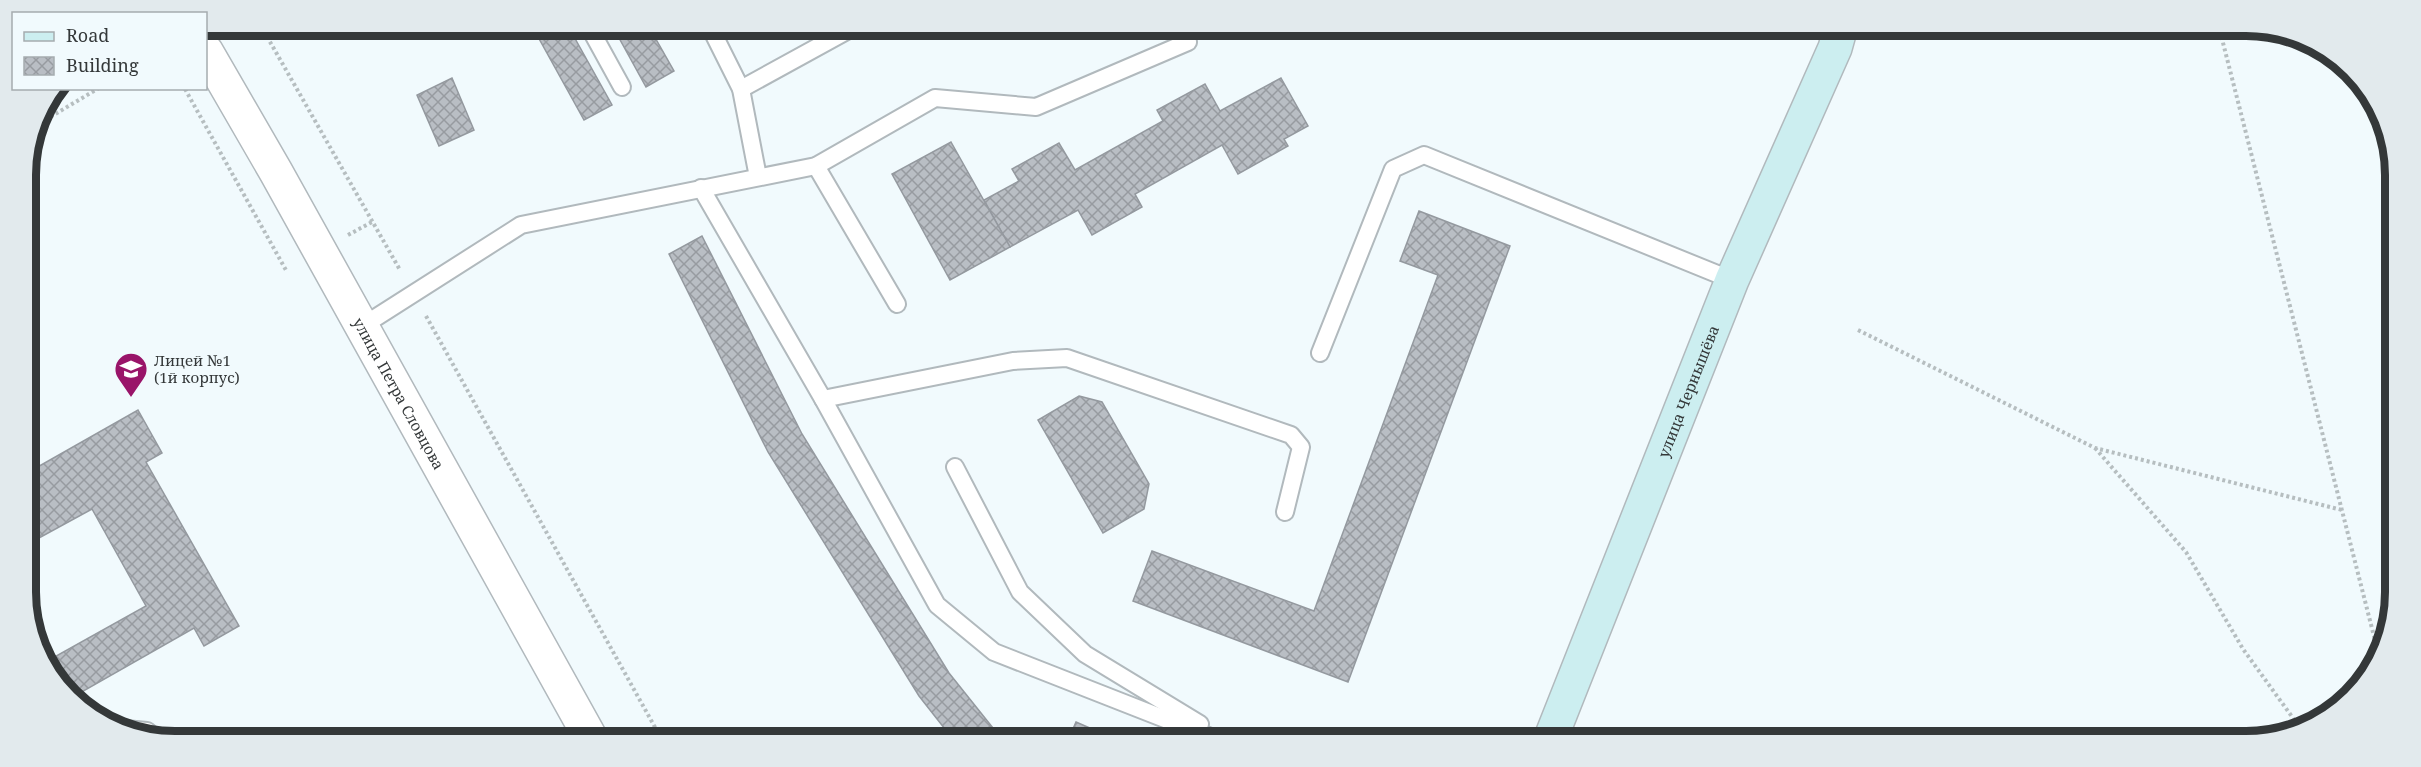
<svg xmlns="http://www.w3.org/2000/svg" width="2421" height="767" viewBox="0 0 2421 767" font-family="'Noto Serif',serif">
<defs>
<pattern id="building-cross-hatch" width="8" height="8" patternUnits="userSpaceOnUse" patternTransform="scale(1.5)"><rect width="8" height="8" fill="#b9bec4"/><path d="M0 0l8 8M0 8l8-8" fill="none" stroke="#979ba0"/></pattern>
</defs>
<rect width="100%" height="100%" fill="#f1fafd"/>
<g fill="url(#building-cross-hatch)" stroke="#94999f" stroke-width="1.5">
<polygon points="532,26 568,26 612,105 584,120"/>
<polygon points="613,27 649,27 674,71 646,87"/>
<polygon points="1466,29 1479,29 1469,34"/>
<polygon points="452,78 474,130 439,146 417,95"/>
<polygon points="1281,78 1308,126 1284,139 1288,146 1238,174 1222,145 1135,194 1142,207 1092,235 1078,210 1010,247 984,200 1019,181 1012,169 1059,143 1075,170 1163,121 1157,110 1205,84 1220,111"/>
<polygon points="951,142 1010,247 950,280 892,174"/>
<polygon points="1419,211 1510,246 1348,682 1133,601 1152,551 1314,611 1438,275 1400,261"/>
<polygon points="702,236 802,434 949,673 1001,738 952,738 919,696 768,452 669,254"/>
<polygon points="1079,396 1102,402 1149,484 1144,509 1103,533 1038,420"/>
<polygon points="138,410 162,453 146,462 239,626 204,646 194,628 73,697 63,691 28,619 51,659 146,606 92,509 28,544 27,473"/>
<polygon points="1076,722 1115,739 1069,738"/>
</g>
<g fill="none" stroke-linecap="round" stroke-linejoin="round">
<defs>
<g id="lane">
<polyline points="589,27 622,87"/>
<polyline points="710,27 741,89 758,177"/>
<polyline points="741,89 854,27"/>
<polyline points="816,166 897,304"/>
<polyline points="701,188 823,399 937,605 994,652 1216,739"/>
<polyline points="361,327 521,225 816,166 935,98 1036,107 1188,42"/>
<polyline points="1320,353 1393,169 1424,155 1732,280"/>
<polyline points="823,399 1013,361 1067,358 1291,435 1301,447 1285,512"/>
<polyline points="955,467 1020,592 1085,654 1200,724"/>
<polyline points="125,729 147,731 153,736"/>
</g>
<g id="street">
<path id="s1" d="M 206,51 L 276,172 L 590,737"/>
</g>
<g id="secondary">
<path id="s2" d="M 1550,740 L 1732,280 L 1835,48 L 1840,30"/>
</g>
</defs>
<use href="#lane" stroke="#b1b9bd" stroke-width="20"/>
<use href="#street" stroke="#b1b9bd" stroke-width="36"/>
<use href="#secondary" stroke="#b1b9bd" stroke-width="36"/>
<g stroke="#b6bec0" stroke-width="4" stroke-dasharray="3 3" stroke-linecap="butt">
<polyline points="261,26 400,270"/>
<polyline points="2220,31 2379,656"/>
<polyline points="185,89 287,272"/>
<polyline points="35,126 99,88"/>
<polyline points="348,235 372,222"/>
<polyline points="426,316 661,738"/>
<polyline points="1858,330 2095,448 2342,510"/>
<polyline points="2095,448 2186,552 2243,649 2298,725"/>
</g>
<use href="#lane" stroke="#fff" stroke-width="16"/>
<use href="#street" stroke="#fff" stroke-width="33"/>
<use href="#secondary" stroke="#cceef0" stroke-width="33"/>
</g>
<defs>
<symbol id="school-pin" viewBox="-11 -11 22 30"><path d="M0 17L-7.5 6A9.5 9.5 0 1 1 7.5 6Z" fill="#991469" stroke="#f1fafd"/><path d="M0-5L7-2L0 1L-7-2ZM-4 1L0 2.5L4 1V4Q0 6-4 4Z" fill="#fff"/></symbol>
</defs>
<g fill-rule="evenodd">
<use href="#school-pin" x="112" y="350" width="38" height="52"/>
</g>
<g text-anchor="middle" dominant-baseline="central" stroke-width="5" stroke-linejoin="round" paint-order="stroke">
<g font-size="15" fill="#343839" stroke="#f1fafd" text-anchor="start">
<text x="154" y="360">Лицей №1<tspan x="154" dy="17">(1й корпус)</tspan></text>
</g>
<g font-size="15" fill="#343839" stroke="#f1fafd">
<text stroke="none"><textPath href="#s2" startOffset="375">улица Чернышёва</textPath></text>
<text stroke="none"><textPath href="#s1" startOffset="393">улица Петра Словцова</textPath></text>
</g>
</g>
<path d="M0 0H2421V767H0ZM175 36H2246A139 139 0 0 1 2385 175V592A139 139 0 0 1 2246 731H175A139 139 0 0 1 36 592V175A139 139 0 0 1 175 36Z" fill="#e2eaed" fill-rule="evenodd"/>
<path fill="none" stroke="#343839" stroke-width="8" d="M175 36H2246A139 139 0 0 1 2385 175V592A139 139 0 0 1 2246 731H175A139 139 0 0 1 36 592V175A139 139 0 0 1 175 36Z"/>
<rect x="12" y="12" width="195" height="78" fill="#f1fafd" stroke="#a5acaf" stroke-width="1.5"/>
<rect x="24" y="32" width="30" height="9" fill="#cceef0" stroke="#a5acaf" stroke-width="1.5"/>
<text x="66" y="42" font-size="18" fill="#343839">Road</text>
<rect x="24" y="57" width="30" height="18" fill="url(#building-cross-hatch)" stroke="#a5acaf" stroke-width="1.5"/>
<text x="66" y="72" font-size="18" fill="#343839">Building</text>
</svg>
